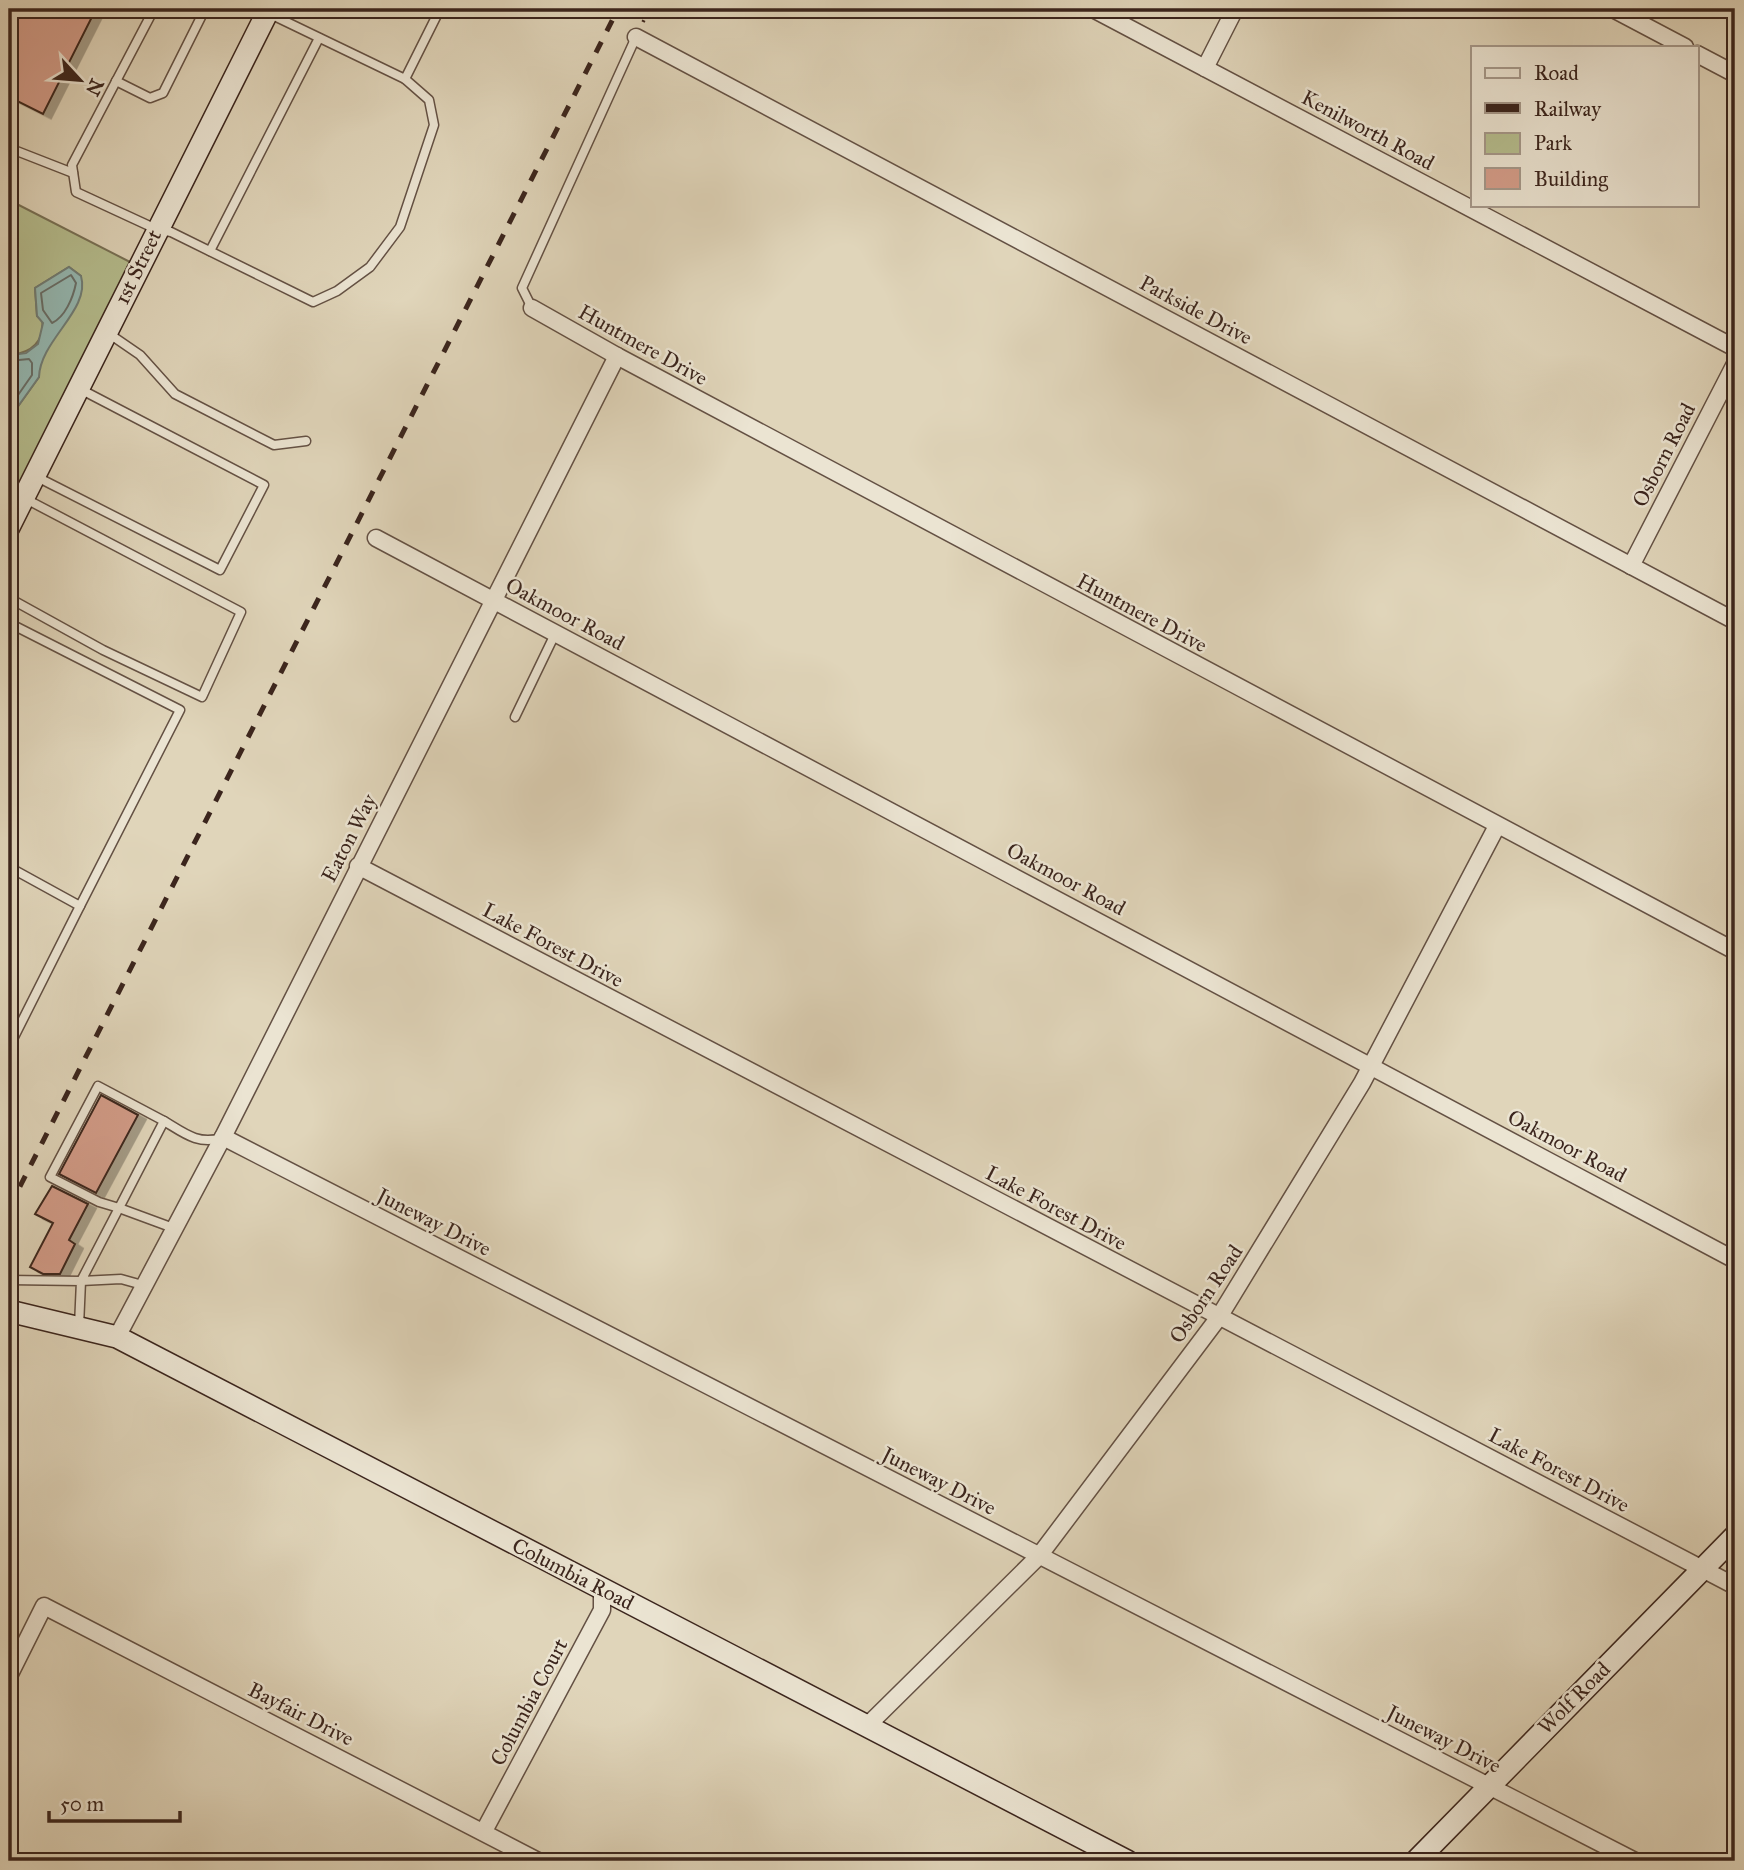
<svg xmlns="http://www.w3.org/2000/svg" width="1744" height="1870" viewBox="0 0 1744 1870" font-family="'IM FELL Great Primer',serif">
<defs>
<filter id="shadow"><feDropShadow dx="8" dy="4.5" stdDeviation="0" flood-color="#0004"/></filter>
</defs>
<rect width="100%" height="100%" fill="#e0d5ba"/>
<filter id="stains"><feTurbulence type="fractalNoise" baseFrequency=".00286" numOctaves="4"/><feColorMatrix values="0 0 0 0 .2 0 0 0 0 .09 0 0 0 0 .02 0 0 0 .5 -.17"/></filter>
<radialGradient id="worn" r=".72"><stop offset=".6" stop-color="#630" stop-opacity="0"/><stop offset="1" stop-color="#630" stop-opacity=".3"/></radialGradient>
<path fill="#b5bd8e" stroke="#787156" stroke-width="2" d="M 9,200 L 132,263 L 9,509 L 9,419 L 39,377 C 35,343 80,321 81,276 L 69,267 L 35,288 L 37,316 L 42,318 C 45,341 33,352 12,355 L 9,351 Z"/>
<path fill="#94b8b2" stroke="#707d76" stroke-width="2" d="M 69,267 L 81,276 C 91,310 40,340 39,377 L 9,419 L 9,351 L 12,355 L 26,353 L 38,344 L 43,323 L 37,316 L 35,288 Z"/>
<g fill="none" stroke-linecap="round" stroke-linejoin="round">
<g stroke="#686e68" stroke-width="2">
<path d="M 71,275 L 76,283 C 73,298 65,317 52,323 L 43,310 L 41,293 Z"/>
<polyline points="9,361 29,359 32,363 32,375 9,408"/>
</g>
</g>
<g fill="#d49d8a" stroke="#3b251d" stroke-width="2" filter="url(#shadow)">
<polygon points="9,9 96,9 43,114 9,97"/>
<polygon points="101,1095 138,1115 96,1193 59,1174"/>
<polygon points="52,1186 88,1204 69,1240 75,1244 60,1274 43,1274 30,1267 53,1223 35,1214"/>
</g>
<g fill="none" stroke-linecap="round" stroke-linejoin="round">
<defs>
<g id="lane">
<polyline points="154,9 72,165 76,192 156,229 171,232 313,302 337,291 370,267 400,227 434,125 429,100 405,79"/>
<polyline points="268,13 405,79 440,9"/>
<polyline points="116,81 150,98 163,93 205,9"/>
<polyline points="9,148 73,173"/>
<polyline points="210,251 319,38"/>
<polyline points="532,308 522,288 636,37"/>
<polyline points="108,333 140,355 175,394 274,445 306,441"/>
<polyline points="37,477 220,570 264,485 80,389"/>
<polyline points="9,598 103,650 202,697 241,612 24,498"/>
<polyline points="9,623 180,710 80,906 9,867"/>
<polyline points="515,717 556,632"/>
<polyline points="9,1047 80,906"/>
<path d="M 176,1229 L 119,1208 L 164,1121 C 184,1133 198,1145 221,1138"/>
<polyline points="9,1280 81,1281 79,1326"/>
<polyline points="146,1286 121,1279 81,1281 119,1208 99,1202 50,1177 98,1086 164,1121"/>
</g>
<g id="street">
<polyline points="1093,9 1735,348"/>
<polyline points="1613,9 1685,47"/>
<polyline points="636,37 1735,621"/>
<polyline points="1697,54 1735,74"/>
<polyline points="1205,68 1235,9"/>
<polyline points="532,308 617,356 1735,951"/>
<polyline points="376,538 1735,1260"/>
<polyline points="1631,566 1735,364"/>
<polyline points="358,866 1735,1586"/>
<polyline points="223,1137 1635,1861"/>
<polyline points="117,1337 223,1137 617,356"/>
<polyline points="9,1676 44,1606 538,1861"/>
<polyline points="868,1725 1039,1556 1219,1317 1362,1083 1497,826"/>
<polyline points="484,1831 602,1610 602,1589"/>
</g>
<g id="secondary">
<polyline points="9,527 269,9"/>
<polyline points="9,1311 117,1337 1127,1861"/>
<polyline points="1416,1861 1735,1536"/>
</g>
</defs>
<use href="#lane" stroke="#645144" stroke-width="11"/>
<use href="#street" stroke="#645144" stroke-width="19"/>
<use href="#secondary" stroke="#3b251d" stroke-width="24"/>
<polyline stroke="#3b251d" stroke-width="3.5" stroke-dasharray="2 3.5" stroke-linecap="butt" points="643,22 650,9"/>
<use href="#lane" stroke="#ebe4d2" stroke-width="8"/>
<use href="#street" stroke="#ebe4d2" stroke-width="16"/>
<use href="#secondary" stroke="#ebe4d2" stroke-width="21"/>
<polyline stroke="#3b251d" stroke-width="5" stroke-dasharray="12 12" stroke-linecap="butt" points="9,1208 618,9"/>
</g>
<g text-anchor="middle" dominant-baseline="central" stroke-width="5" stroke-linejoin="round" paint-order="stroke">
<g font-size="21" fill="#3b251d" stroke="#ebe4d2">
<text transform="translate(1368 130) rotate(28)">Kenilworth Road</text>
<text transform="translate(138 267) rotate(-64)">1st Street</text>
<text transform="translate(1196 310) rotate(28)">Parkside Drive</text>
<text transform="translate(643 345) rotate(29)">Huntmere Drive</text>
<text transform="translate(1664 455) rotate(-63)">Osborn Road</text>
<text transform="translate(1142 613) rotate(28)">Huntmere Drive</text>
<text transform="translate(565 614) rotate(28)">Oakmoor Road</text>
<text transform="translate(349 838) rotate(-63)">Eaton Way</text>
<text transform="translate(1066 879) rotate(28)">Oakmoor Road</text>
<text transform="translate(553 945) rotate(28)">Lake Forest Drive</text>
<text transform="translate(1567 1146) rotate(28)">Oakmoor Road</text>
<text transform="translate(1056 1208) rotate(28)">Lake Forest Drive</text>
<text transform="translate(434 1222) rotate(27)">Juneway Drive</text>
<text transform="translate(1206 1294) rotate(-56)">Osborn Road</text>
<text transform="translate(1559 1470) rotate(28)">Lake Forest Drive</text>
<text transform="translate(939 1481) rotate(27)">Juneway Drive</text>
<text transform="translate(573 1574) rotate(27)">Columbia Road</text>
<text transform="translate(1574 1698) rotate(-45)">Wolf Road</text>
<text transform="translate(529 1702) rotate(-62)">Columbia Court</text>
<text transform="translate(301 1714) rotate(27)">Bayfair Drive</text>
<text transform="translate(1444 1739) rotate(27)">Juneway Drive</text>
</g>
</g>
<rect width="1744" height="1870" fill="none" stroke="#e0d5ba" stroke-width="35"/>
<rect x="10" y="10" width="1723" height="1849" fill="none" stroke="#3b251d" stroke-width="3.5"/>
<rect x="18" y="18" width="1709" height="1835" fill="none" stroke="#3b251d" stroke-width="2"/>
<rect x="1471" y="46" width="228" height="161" fill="#ebe4d2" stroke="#a5988a" stroke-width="2"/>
<rect x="1485" y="68" width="35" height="10" fill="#ebe4d2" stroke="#a5988a" stroke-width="2"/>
<text x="1534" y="80" font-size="21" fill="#3b251d">Road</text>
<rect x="1485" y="103" width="35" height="10" fill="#3b251d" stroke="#a5988a" stroke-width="2"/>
<text x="1534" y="116" font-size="21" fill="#3b251d">Railway</text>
<rect x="1485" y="133" width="35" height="21" fill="#b5bd8e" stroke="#a5988a" stroke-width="2"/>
<text x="1534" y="150" font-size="21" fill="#3b251d">Park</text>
<rect x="1485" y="168" width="35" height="21" fill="#d49d8a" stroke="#a5988a" stroke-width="2"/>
<text x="1534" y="186" font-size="21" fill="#3b251d">Building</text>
<g transform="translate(80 80) rotate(116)" stroke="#ebe4d2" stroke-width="5" paint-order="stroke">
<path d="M0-5L12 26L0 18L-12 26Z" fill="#3b251d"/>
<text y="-10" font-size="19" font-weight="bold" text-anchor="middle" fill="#3b251d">N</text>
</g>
<path d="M49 1811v10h131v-10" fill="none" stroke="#3b251d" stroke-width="3.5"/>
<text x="60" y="1811" font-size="21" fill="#3b251d" stroke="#ebe4d2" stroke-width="5" paint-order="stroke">50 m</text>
<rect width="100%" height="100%" filter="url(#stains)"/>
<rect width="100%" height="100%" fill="url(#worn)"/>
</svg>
